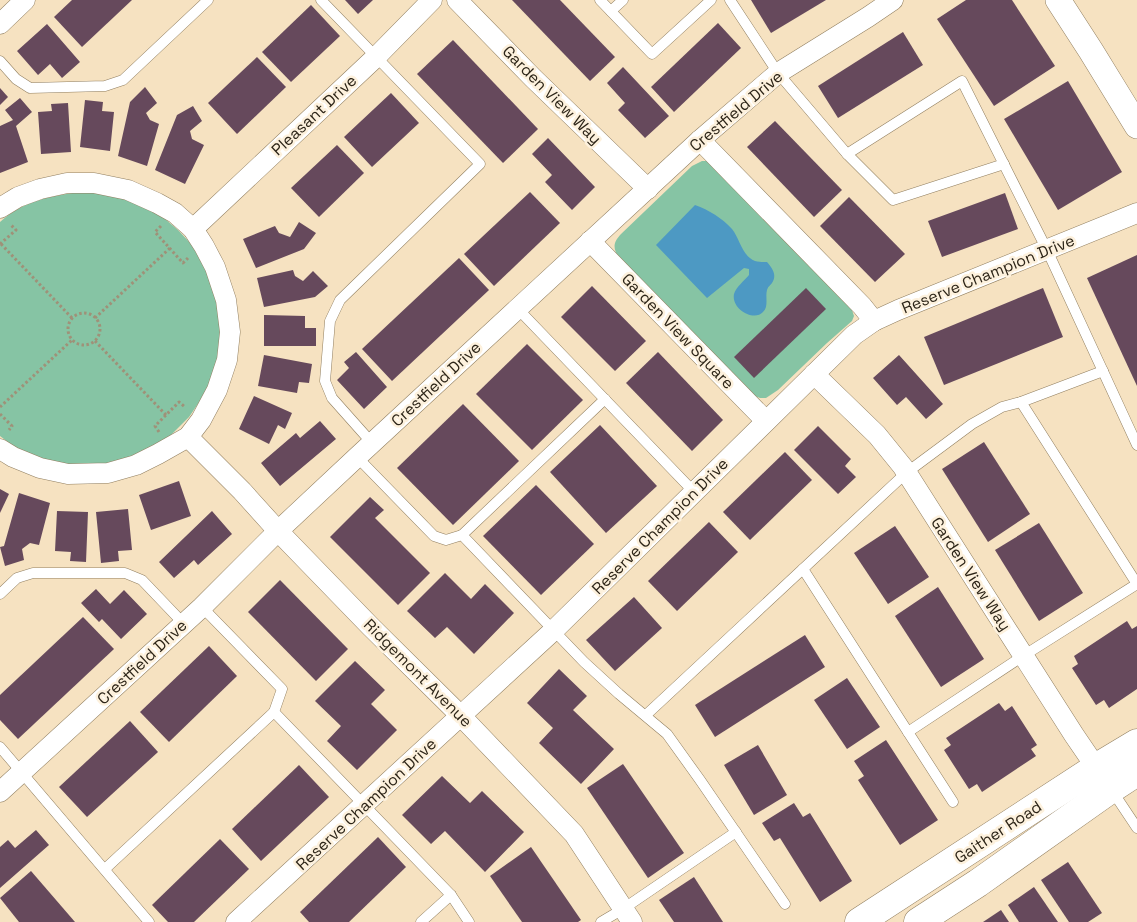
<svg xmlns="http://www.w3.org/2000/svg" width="1137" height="922" viewBox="0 0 1137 922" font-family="'Space Grotesk',sans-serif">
<rect width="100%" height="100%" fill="#f6e2c1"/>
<g fill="#86c4a4">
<path d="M 702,161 L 707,161 L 852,310 L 854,316 L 852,321 L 827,343 L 778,390 L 766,398 L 760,398 L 755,396 L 618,257 C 613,247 613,243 621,234 L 692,166 Z"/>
<path d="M 80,192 L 106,194 L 130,200 L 158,213 L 178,230 L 193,246 L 208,272 L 220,307 L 220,340 L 216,369 L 204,395 L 189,417 L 168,438 L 127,459 L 102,465 L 72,466 L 42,460 L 13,446 L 0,436 L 0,222 C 23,201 50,196 80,192 Z"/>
</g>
<path fill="#4d99c3" d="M 695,205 C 709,210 722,218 732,229 C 740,239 742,256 755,261 C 759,262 764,262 767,262 C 773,269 777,275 772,283 C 769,287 769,285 767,290 C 765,297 769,306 763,312 C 754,322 731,309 734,294 C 736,287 744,281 749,275 L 749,269 L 744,268 L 707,298 L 656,245 Z"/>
<g fill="#66495c">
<polygon points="72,0 132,0 82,47 54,17"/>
<polygon points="345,0 373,0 358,14"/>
<polygon points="512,0 560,0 615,57 590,81"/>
<polygon points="751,0 826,0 771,33"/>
<polygon points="966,0 1012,0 1055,66 994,106 937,19"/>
<polygon points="311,5 340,36 291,82 262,52"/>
<polygon points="718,23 741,48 674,112 651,87"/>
<polygon points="47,24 80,62 62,78 50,64 38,75 17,51"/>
<polygon points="903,32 923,65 838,118 818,86"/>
<polygon points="453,40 538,129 503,163 417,74"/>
<polygon points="257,57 286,87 237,134 208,103"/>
<polygon points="623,67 669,116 645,138 618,110 625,103 607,83"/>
<polygon points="1068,81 1122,172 1058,210 1004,119"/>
<polygon points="145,87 157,103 146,113 150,120 159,124 147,166 118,156 130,102"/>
<polygon points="0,88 8,97 0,105"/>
<polygon points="391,93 419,123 372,167 344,137"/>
<polygon points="20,98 32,112 16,126 28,162 0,173 0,126 13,120 5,110"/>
<polygon points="85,100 103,102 102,111 114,112 110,151 80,147"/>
<polygon points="68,103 71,152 41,154 38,112 52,111 51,104"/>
<polygon points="193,106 202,121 190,131 192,139 204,145 185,184 155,170 177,115"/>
<polygon points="775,121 842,190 814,217 747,147"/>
<polygon points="548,138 595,187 572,210 545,182 552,175 532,154"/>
<polygon points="337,145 364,173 319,217 291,188"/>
<polygon points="530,192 560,223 494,286 464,254"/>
<polygon points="1005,193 1018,229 942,257 928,221"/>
<polygon points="849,197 905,254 875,282 820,226"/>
<polygon points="299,222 316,233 304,249 256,268 243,239 275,226 279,233 290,237"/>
<polygon points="1137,255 1137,386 1087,278"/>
<polygon points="459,258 489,290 392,381 362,349"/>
<polygon points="293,270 295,276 303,281 313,271 328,286 315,297 264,307 257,278"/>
<polygon points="592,286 646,341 615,371 561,317"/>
<polygon points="806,288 826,309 754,378 734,357"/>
<polygon points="1043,288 1063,337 944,385 924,337"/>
<polygon points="264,315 305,316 305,328 316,328 316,346 264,346"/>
<polygon points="527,344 583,400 532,450 476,394"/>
<polygon points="356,352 387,387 364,409 337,380 349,368 344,362"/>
<polygon points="658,352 723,420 692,451 626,383"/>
<polygon points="264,355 312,364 309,383 299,382 297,393 258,386"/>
<polygon points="899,355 943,404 926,419 906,397 897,405 873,378"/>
<polygon points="254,396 292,413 285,429 278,425 269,444 239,429"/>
<polygon points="463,404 519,461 453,525 397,468"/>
<polygon points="320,421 336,439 280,486 261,463 296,433 300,438"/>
<polygon points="600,425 657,486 606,533 550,472"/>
<polygon points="818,426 851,459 845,466 856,477 838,494 794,450"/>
<polygon points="984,442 1030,514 988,542 942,469"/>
<polygon points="785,452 812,480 750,540 723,512"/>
<polygon points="179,481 191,516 151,530 139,495"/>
<polygon points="536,485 594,544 541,595 483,536"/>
<polygon points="0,489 9,494 0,513"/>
<polygon points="19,493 50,503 39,545 30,543 22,549 24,560 5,566 0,547 4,546"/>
<polygon points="370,497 384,510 375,518 430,573 398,605 330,537"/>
<polygon points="128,509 132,550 118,551 119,561 101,563 96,512"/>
<polygon points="57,511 88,512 86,562 70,561 71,552 55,551"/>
<polygon points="212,511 232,534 198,565 194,560 174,578 159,562"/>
<polygon points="709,522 738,552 677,611 648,581"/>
<polygon points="1039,523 1083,593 1039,621 995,550"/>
<polygon points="895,526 929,577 888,604 854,553"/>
<polygon points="445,573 471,599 485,584 514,613 474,654 447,627 435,638 407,611"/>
<polygon points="280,580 348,649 316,681 248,612"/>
<polygon points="938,587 984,659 941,687 895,616"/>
<polygon points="96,589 110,604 124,590 147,614 121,639 102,619 99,622 81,603"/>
<polygon points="634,597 662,628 615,671 586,640"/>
<polygon points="83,617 114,649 18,739 0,720 0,695"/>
<polygon points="1127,621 1132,629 1137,626 1137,689 1109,708 1104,700 1096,705 1072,668 1078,664 1074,656"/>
<polygon points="805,635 825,667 715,737 695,705"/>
<polygon points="209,646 237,676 169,742 140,712"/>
<polygon points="355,661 385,690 371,704 397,730 357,770 327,741 341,726 315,701"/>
<polygon points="559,669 587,696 573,710 614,749 581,784 539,743 553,728 527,703"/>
<polygon points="847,678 880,727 847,749 814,700"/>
<polygon points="999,703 1005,711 1012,706 1037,745 1031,749 1036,756 982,792 977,784 969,789 944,750 951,745 946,738"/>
<polygon points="130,721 158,752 87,817 59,787"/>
<polygon points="886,740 938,820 900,845 858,780 864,776 854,761"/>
<polygon points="758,745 787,795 754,815 724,765"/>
<polygon points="623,764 684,853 648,878 587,788"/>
<polygon points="299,765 329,797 261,861 232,829"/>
<polygon points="442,776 470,803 482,791 524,832 485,872 445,831 431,844 402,815"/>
<polygon points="794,803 803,817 810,813 852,881 820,902 780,838 774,841 762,823"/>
<polygon points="36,830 49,845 0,888 0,847 8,840 15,848"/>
<polygon points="378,837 406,867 349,922 309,922 300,912"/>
<polygon points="220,839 249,869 194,922 168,922 152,905"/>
<polygon points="531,847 581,920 578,922 522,922 490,876"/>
<polygon points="1068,862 1102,913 1088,922 1069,922 1041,880"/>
<polygon points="31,871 75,922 19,922 0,898"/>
<polygon points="694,877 723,922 674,922 659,900"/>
<polygon points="1034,887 1058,922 1019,922 1008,905"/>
<polygon points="1001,910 1009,922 983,922"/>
</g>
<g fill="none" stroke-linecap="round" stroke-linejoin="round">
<defs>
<g id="service">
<polyline points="321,0 480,164 340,300 330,321 325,381 332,398 372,443"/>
<polyline points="600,0 652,54 711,0"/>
<polyline points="730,0 778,73 847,154 962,81 1047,250 1137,445"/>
<polyline points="611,11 623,0"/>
<polyline points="0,61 16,79 30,88 105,86 123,80 208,0"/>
<polyline points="847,154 893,200 1004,164"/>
<polyline points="518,309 694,492"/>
<polyline points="1103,371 1021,402 1137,584"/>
<polyline points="357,457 434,536 446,540 462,535 584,662 619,694 667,734 700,780 785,904"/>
<polyline points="462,535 605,399"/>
<polyline points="803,569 953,802"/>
<polyline points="0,594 17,578 33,573 125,573 142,580 184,624"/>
<polyline points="202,607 282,689 274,712 451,895 469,922"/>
<polyline points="646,715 906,473 972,424 1002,407 1021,402"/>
<polyline points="908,732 1023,656 1137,584"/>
<polyline points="0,747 149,922"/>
<polyline points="1111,789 1137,828"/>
<polyline points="105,869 274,712"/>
<polyline points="421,922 451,895"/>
<polyline points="601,922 623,909 736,832"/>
</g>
<g id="minor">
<polyline points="457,0 533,78 648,189"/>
<polyline points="0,24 25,0"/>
<polyline points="700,140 862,306 874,321"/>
<polyline points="0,208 18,197 40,189 67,183 94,183 128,190 157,203 175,213 193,229 204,246 215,267 226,300 230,332 227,360 217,390 201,420 188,437 158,454 136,465 108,473 68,474 40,468 13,457 0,449"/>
<polyline points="193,229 376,57 432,0"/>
<polyline points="590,241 766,421"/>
<polyline points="814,374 877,435 903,467 1074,735 1104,779"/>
<polyline points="188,437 242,491 278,531 370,626 461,716 574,834 632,922"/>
<polyline points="0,792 202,607 278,531 357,457 700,140 778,73 868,17 893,0"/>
<polyline points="236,922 554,630 854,335 874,321 898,310 1137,213"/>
</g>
<polyline id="tertiary" points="1058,0 1091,51 1137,126"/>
<g id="secondary">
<polyline points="859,922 1097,767 1137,743"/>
<polyline points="918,922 978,883 1111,789 1137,772"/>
</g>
</defs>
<use href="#service" stroke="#917f60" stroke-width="11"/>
<use href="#minor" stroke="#917f60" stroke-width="21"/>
<use href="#tertiary" stroke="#917f60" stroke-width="26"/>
<use href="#secondary" stroke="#917f60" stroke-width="29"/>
<g stroke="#9f9178" stroke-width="3" stroke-dasharray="2.5 2.5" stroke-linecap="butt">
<polyline points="161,226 155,232 183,263 188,258"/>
<polyline points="0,244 16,230 10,224"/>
<polyline points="1,244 72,318"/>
<circle cx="84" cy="329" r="16"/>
<polyline points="95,318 170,248"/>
<polyline points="95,341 166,415"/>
<polyline points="0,407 72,340"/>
<polyline points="0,414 12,426 9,430"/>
<polyline points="159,432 155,426 179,402 185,407"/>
</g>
<use href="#service" stroke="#fff" stroke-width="10"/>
<use href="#minor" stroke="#fff" stroke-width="20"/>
<use href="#tertiary" stroke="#fff" stroke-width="25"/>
<use href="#secondary" stroke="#fff" stroke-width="28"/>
</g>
<g text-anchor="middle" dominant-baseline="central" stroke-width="5" stroke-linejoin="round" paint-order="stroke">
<g font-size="16" fill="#2d2518" stroke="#fdf1dd">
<text transform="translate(552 95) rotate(45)">Garden View Way</text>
<text transform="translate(736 111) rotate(-40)">Crestfield Drive</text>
<text transform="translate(314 115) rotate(-43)">Pleasant Drive</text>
<text transform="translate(988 274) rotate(-22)">Reserve Champion Drive</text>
<text transform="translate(678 331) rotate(46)">Garden View Square</text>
<text transform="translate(436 384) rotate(-43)">Crestfield Drive</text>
<text transform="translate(660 526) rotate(-45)">Reserve Champion Drive</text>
<text transform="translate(971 574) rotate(57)">Garden View Way</text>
<text transform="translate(142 662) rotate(-43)">Crestfield Drive</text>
<text transform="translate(418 673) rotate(45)">Ridgemont Avenue</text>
<text transform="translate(366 804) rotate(-43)">Reserve Champion Drive</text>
<text transform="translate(998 832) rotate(-33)">Gaither Road</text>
</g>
</g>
</svg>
